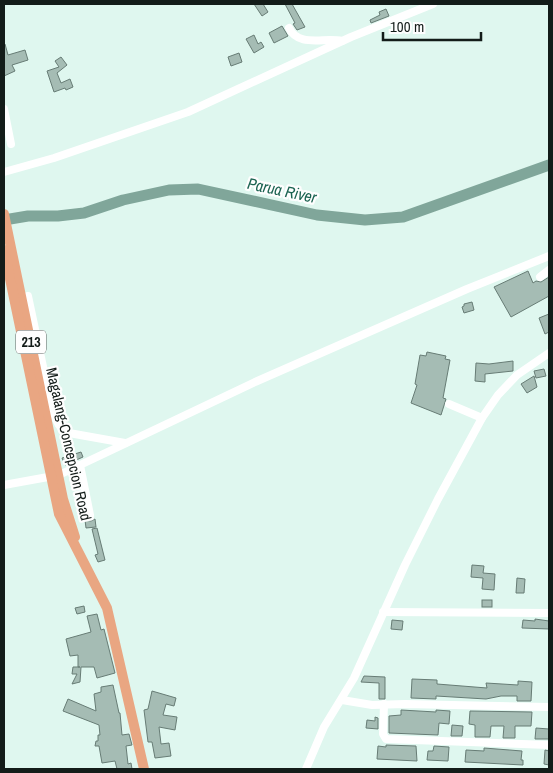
<svg xmlns="http://www.w3.org/2000/svg" width="553" height="773" viewBox="0 0 553 773" font-family="'Archivo Narrow',sans-serif">
<rect width="100%" height="100%" fill="#dff7ef"/>
<g fill="none" stroke-linecap="round" stroke-linejoin="round">
<polyline stroke="#80a69a" stroke-width="11" points="4,220 28,216 58,216 84,213 123,200 169,190 198,189 317,215 365,220 403,217 549,165"/>
</g>
<g fill="#a5bcb4" stroke="#677c75">
<polygon points="254,4 263,4 268,12 262,16"/>
<polygon points="285,4 292,4 305,27 297,30 293,24 295,23"/>
<polygon points="386,9 389,16 371,23 370,20 380,15 379,12"/>
<polygon points="282,26 288,36 274,43 269,33"/>
<polygon points="254,35 258,44 261,42 264,47 254,53 246,39"/>
<polygon points="4,44 5,44 8,55 25,50 28,60 12,65 15,71 4,76"/>
<polygon points="239,53 242,62 231,66 228,57"/>
<polygon points="61,57 67,65 57,73 61,83 70,79 73,87 66,90 65,88 54,92 47,71 59,67 55,61"/>
<polygon points="528,271 533,283 536,281 541,282 549,277 549,296 511,317 494,287"/>
<polygon points="472,302 474,310 464,313 462,307 464,306 464,304"/>
<polygon points="549,314 549,332 545,334 539,318"/>
<polygon points="427,352 446,356 445,359 450,360 443,398 446,399 441,415 411,403 417,385 415,384 420,355 426,356"/>
<polygon points="513,361 513,371 485,374 485,382 475,381 476,363 489,364"/>
<polygon points="544,369 546,376 536,378 534,371"/>
<polygon points="534,376 537,387 527,393 521,384"/>
<polygon points="81,452 83,457 65,465 62,458"/>
<polygon points="95,519 96,527 86,528 85,520 91,521"/>
<polygon points="97,528 105,560 98,562 95,555 98,554 92,529"/>
<polygon points="472,565 484,566 483,573 495,574 494,590 482,589 483,578 471,577"/>
<polygon points="517,578 525,579 524,593 516,593"/>
<rect x="482" y="600" width="10" height="7"/>
<polygon points="84,606 85,612 77,614 75,608"/>
<polygon points="97,614 101,630 104,629 115,673 97,678 94,667 81,667 80,682 72,684 77,674 72,674 73,667 80,667 78,667 78,655 70,656 66,639 91,632 87,616"/>
<polygon points="535,619 549,621 549,629 522,628 523,620 535,621"/>
<polygon points="392,620 403,621 402,630 391,629"/>
<polygon points="364,676 385,677 385,699 379,699 379,683 361,682"/>
<polygon points="412,679 437,680 437,684 487,688 486,683 518,685 518,681 532,682 531,701 517,701 517,696 501,696 486,699 436,696 436,699 411,698"/>
<polygon points="113,685 119,713 120,713 122,735 129,734 132,745 126,746 128,764 131,763 132,769 117,769 115,761 102,763 99,746 95,746 96,741 98,741 98,735 100,735 99,725 63,711 68,699 96,711 94,694 101,692 101,687"/>
<polygon points="152,691 176,698 174,706 166,704 163,715 177,717 175,730 159,727 161,744 169,743 171,756 155,758 152,742 148,742 144,710 148,709"/>
<polygon points="401,710 436,712 436,710 450,711 449,724 439,723 438,735 389,733 389,716 401,715"/>
<polygon points="470,711 532,712 531,726 515,726 515,738 503,738 504,726 491,726 490,737 475,737 475,725 469,724"/>
<polygon points="375,717 378,718 378,729 366,728 367,720 375,721"/>
<polygon points="452,725 463,726 462,736 451,736"/>
<polygon points="536,728 549,729 549,739 535,739"/>
<polygon points="386,745 416,746 417,761 377,759 378,746 386,747"/>
<polygon points="434,746 449,747 448,761 427,760 428,751 433,751"/>
<polygon points="484,748 522,751 521,760 523,760 523,765 465,762 466,750 484,751"/>
<polygon points="545,750 549,751 549,765 544,764"/>
</g>
<g fill="none" stroke-linecap="round" stroke-linejoin="round">
<g stroke="#fff" stroke-width="8">
<path d="M 289,28 C 299,48 324,37 342,41"/>
<polyline points="4,109 11,144"/>
<polyline points="4,172 54,158 188,112 351,37 433,4"/>
<polyline points="540,277 549,270"/>
<path d="M 28,296 L 52,409 C 56,420 58,428 69,433 L 125,443"/>
<polyline points="449,404 482,418"/>
<polyline points="80,465 90,515"/>
<polyline points="4,485 59,475 255,382 467,289 549,256"/>
<polyline points="383,612 549,613"/>
<polyline points="342,700 372,705 405,704 549,707"/>
<polyline points="384,704 383,734 386,739 549,745"/>
<polyline points="306,769 324,727 354,678 405,565 438,499 482,418 498,395 517,375 549,353"/>
</g>
<g stroke="#e9a682" stroke-width="10">
<polyline points="4,214 63,499 75,537"/>
<polyline points="4,250 59,514 107,608 144,769"/>
</g>
</g>
<g text-anchor="middle" dominant-baseline="central" stroke-width="4.5" stroke-linejoin="round" paint-order="stroke">
<rect fill="#fefefe" stroke="#5a605e" stroke-width="1" x="16" y="330.5" width="30" height="23" rx="4"/>
<g font-size="14" font-weight="bold" fill="#131c19">
<text x="31" y="342">213</text>
</g>
<g font-size="15" fill="#131c19" stroke="#fefefe">
<text transform="translate(69 444) rotate(77)">Magalang-Concepcion Road</text>
</g>
<g font-size="16" font-style="italic" fill="#1b6351" stroke="#fefefe">
<text transform="translate(282 190) rotate(12)">Parua River</text>
</g>
</g>
<rect width="553" height="773" fill="none" stroke="#131c19" stroke-width="10"/>
<path d="M383 32v8h98v-8" fill="none" stroke="#131c19" stroke-width="2.5"/>
<text x="390" y="32" font-size="15" fill="#131c19" stroke="#fefefe" stroke-width="4" paint-order="stroke">100 m</text>
</svg>
